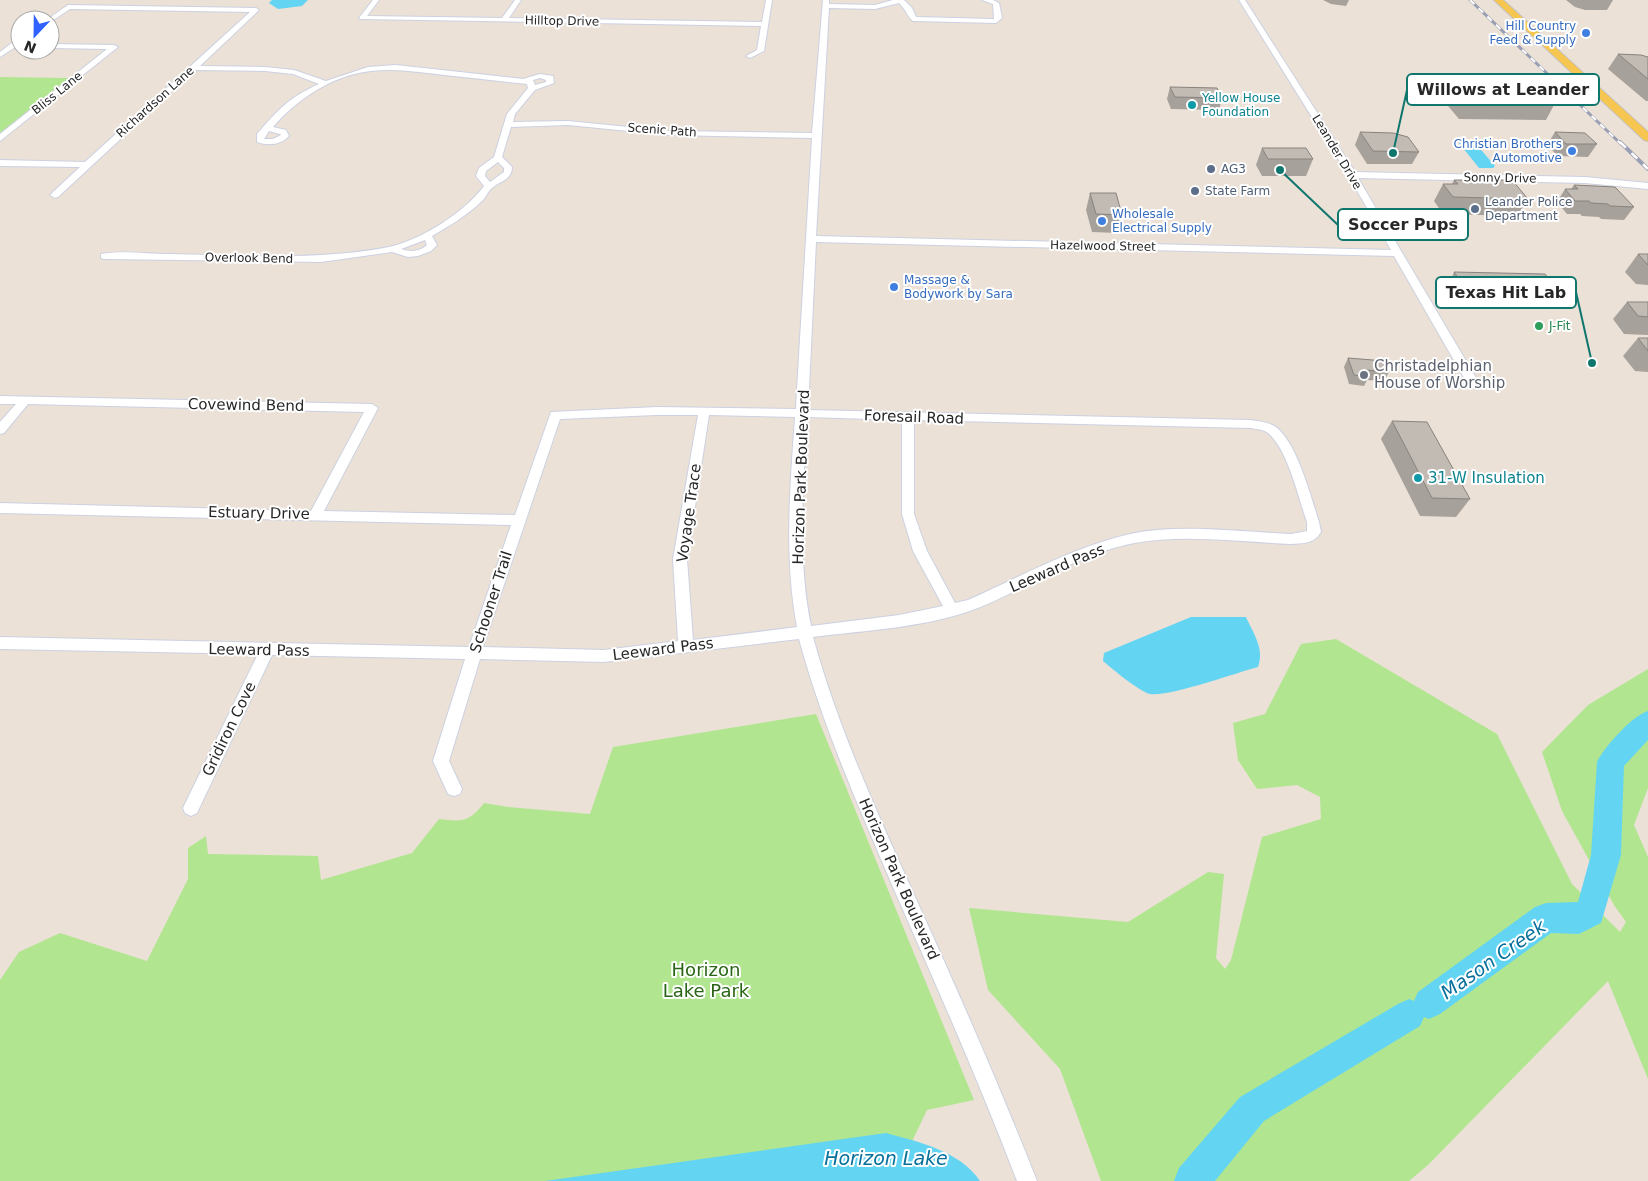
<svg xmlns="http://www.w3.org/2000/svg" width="1648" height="1181" viewBox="0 0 1648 1181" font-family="'DejaVu Sans',sans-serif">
<rect width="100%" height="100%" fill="#ebe1d7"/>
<g fill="#b1e590">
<polygon points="0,77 70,78 0,134"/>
<polygon points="1336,639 1497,734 1572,884 1620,932 1626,922 1614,905 1562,811 1542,752 1588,705 1648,669 1648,788 1634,825 1648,857 1648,1079 1608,981 1429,1164 1409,1181 1101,1181 1060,1069 988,990 969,908 1128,922 1208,872 1224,874 1216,958 1225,969 1231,960 1262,837 1321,819 1320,797 1297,785 1257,789 1238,760 1233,723 1265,714 1301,644"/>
<path d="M 816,714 L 974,1100 L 927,1110 L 899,1169 L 856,1181 L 0,1181 L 0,980 L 19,952 L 60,933 L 147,961 L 188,879 L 188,848 L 206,836 L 208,854 L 318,856 L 321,880 L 412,853 L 439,819 C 463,822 469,822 484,803 L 508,807 L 590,814 L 613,747 Z"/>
</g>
<g fill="#63d5f3">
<polygon points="272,0 308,0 302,6 278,9 269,3"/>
<polygon points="1459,143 1476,144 1495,166 1493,168 1479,168"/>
<path d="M 1191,617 L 1246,617 C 1253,633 1265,649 1258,667 C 1235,673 1170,697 1150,694 C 1140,692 1111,668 1103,661 L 1104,653 Z"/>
<path d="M 886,1133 C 919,1142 960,1151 980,1181 L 545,1181 Z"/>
</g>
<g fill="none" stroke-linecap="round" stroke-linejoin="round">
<path fill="#63d5f3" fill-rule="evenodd" d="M 1648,711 L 1648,740 L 1624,766 L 1621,855 L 1601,923 L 1579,934 L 1551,933 L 1440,1014 L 1429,1019 L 1424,1017 L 1420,1026 L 1264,1121 L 1215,1181 L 1174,1181 L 1179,1168 L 1240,1097 L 1398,1004 L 1409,999 L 1414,1001 L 1418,992 L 1535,907 L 1546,903 L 1578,902 L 1591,855 L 1597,762 C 1605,746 1632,716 1648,711 Z"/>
<defs>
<g id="minor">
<polygon points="373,0 379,0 367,16 502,18 515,0 521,0 509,18 762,22 766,0 772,0 764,51 750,58 746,56 757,50 761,26 360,19 359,18"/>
<path d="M 823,0 L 829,0 L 829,4 L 875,5 L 893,0 L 904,0 L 912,8 L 916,17 L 994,19 L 993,4 L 982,0 L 993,0 L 999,3 L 1002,18 L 996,23 L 913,21 C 909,19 905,8 899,3 L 875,9 L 829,8 L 816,236 L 1391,250 L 1348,175 L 1239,0 L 1245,0 L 1355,172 L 1585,177 L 1648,183 L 1648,189 L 1585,183 L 1358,178 L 1479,383 L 1473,387 L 1467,383 L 1394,256 L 816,242 L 808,410 L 1250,420 C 1258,421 1269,422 1276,427 C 1297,443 1311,497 1319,522 L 1321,532 C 1314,544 1304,543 1291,544 C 1241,542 1184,534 1135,543 C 1080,553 1030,587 978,608 C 926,628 867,630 813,637 C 839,732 881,821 921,910 C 962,1000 1001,1090 1037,1181 L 1017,1181 C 980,1084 938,989 896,894 C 860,810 823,727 799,639 L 604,662 L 480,659 L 449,761 L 462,789 L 460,794 L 454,796 L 448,794 L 433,761 L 465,659 L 272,655 L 197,813 L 191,816 L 185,813 L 183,808 L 258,654 L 0,649 L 0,637 L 469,647 L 511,525 L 0,513 L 0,503 L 311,511 L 364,412 L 28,404 L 4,433 L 0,434 L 0,422 L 16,404 L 0,404 L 0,396 L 372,404 L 378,408 L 324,511 L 515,515 L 551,412 L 657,407 L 796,409 L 796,406 L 812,138 L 669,135 L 568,125 L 511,127 L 502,157 L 512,167 C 512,180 500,181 492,188 C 488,191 486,197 483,200 C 468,215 449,226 432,236 L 437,245 L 431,251 L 418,256 L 408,257 L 392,252 L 321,262 L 104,259 L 101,258 L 101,254 C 120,250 149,254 169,254 C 242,255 317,261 389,247 C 421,240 465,212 484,186 L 476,176 L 479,168 L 494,157 L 507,114 L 528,88 L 527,84 C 499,81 472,78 444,75 C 419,72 395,68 371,71 C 333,75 297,99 273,127 L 286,130 L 289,136 C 280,145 269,146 257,142 L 257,134 C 279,109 288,98 319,84 L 293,74 L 265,71 L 195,70 L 58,197 L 55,198 L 50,195 L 52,193 L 80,167 L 0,166 L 0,160 L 85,162 L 250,12 L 70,9 L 52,21 L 47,20 L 48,19 L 68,5 L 256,8 L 259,10 L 258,11 L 200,66 L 265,67 L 294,70 L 326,81 L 368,67 L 396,65 L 523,79 L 540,74 L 553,76 L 554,83 L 535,90 L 515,114 L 513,122 L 568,121 L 669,131 L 812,133 ZM 540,78 L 546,80 L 546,82 L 535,85 L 533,80 ZM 269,131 L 280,134 L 281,135 L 273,139 L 264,139 ZM 498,162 L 504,168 L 504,172 L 490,182 L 485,176 L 486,171 ZM 425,240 L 427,245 C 419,252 411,252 401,249 ZM 657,415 L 698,415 L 673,559 L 678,641 L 604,650 L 483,647 L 560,419 ZM 709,415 L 795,417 C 790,487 784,558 797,627 L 693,640 L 687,559 ZM 807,417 L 902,420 L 902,514 L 913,551 L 943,606 L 899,615 L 811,626 C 797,557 803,487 807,417 ZM 914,420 L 1250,428 C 1256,429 1263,429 1268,433 C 1288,450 1298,497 1307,522 L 1307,531 L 1291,534 C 1243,532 1181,524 1135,533 C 1077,545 1022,576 968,600 L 955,603 L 927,551 L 914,514 Z"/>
<polygon points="17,39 20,39 20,44 0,57 0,52"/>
<polygon points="50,44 114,45 118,47 0,141 0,134 107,49 50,48"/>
</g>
<polygon id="major" points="1494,0 1503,0 1648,132 1648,141 1644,140"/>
</defs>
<use href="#minor" stroke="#ccd1e1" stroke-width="2"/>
<use href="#major" stroke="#c3c3c3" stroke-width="2"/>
<use href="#minor" fill="#fff" fill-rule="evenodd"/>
<use href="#major" fill="#f6c650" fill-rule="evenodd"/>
<defs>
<polyline id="rail-far1" points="1470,0 1621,144"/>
<polyline id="rail" points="1620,142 1648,169"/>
</defs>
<use href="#rail-far1" stroke="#9a9fb3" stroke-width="3"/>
<use href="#rail" stroke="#9a9fb3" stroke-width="4"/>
<use href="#rail-far1" stroke="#fff" stroke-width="2" stroke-dasharray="6" stroke-linecap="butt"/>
<use href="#rail" stroke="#fff" stroke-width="2.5" stroke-dasharray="8" stroke-linecap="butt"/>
</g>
<g fill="#a7a19b">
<polygon points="1323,0 1349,0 1346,6 1331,4"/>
<polygon points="1566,0 1613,0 1607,10 1585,10 1575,7"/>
<polygon points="1618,54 1648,57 1648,101 1646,101 1608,69"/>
<polygon points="1446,78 1555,103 1546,120 1459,119 1438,94"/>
<polygon points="1170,87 1222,98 1219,110 1171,109 1167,99"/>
<polygon points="1360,132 1419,152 1412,164 1367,164 1355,145"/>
<polygon points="1555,132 1597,144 1588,157 1558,156 1547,145"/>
<polygon points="1262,148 1313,159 1306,176 1262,176 1256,165"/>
<polygon points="1454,180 1528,199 1517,216 1443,214 1434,201 1443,184 1452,184"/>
<polygon points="1574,185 1634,207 1624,220 1601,219 1599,217 1582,216 1580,214 1567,214 1557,202 1565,189 1571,189"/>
<polygon points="1090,193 1122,215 1118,233 1092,232 1086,210"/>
<polygon points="1638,254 1648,254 1648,285 1636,284 1625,272"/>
<polygon points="1454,272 1566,301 1562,305 1469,303 1452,277"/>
<polygon points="1627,302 1648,302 1648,335 1624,334 1613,319"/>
<polygon points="1638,338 1648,338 1648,372 1635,371 1623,356"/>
<polygon points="1348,358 1389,372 1384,381 1367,380 1364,386 1349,384 1344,367"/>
<polygon points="1392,421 1470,499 1456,517 1420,516 1381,439"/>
</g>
<g fill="#c2bbb4" stroke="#88837e">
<polygon points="1618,54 1641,55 1648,57 1648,79"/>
<polygon points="1170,87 1217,88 1222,98 1175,97"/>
<polygon points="1360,132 1393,133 1408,137 1419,152 1373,151"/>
<polygon points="1555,132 1585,133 1597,144 1566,144"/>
<polygon points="1262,148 1306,148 1313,159 1268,159"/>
<polygon points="1454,180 1512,180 1528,199 1453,197 1443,184 1458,184"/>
<polygon points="1574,185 1615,187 1634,207 1610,206 1608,204 1591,203 1589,201 1575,201 1565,189 1578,189"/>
<polygon points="1090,193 1116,193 1122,215 1096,214"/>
<polygon points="1638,254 1648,254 1648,265"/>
<polygon points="1454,272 1545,274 1566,301 1472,298"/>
<polygon points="1627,302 1648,302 1648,317 1638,316"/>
<polygon points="1638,338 1648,338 1648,351"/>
<polygon points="1348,358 1385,361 1389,372 1367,370 1369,377 1354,375"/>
<polygon points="1392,421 1427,422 1470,499 1432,498"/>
</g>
<g fill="#3f7fe0" stroke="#fff" stroke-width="2">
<circle cx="1586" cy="33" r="5"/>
<circle cx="1572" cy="151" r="5"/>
<circle cx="1102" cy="221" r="5"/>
<circle cx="894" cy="287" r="5"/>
</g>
<g fill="#0f9aa8" stroke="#fff" stroke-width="2">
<circle cx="1192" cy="105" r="5"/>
<circle cx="1418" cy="478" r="5"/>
</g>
<g fill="#5c6f8a" stroke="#fff" stroke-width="2">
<circle cx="1211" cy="169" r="5"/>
<circle cx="1195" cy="191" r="5"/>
<circle cx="1475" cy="209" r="5"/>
</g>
<circle fill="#2e9e5b" stroke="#fff" stroke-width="2" cx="1539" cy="326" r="5"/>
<circle fill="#6b7280" stroke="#fff" stroke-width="2" cx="1364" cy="375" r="5"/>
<g text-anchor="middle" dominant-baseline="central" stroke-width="4" stroke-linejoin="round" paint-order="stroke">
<g font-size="12" fill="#272727" stroke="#fff">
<text transform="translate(562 21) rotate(1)">Hilltop Drive</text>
<text transform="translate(57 93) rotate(-39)">Bliss Lane</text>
<text transform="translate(155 102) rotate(-42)">Richardson Lane</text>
<text transform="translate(662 130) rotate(4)">Scenic Path</text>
<text transform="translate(1337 152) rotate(59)">Leander Drive</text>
<text transform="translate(1500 178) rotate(1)">Sonny Drive</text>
<text transform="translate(1103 246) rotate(1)">Hazelwood Street</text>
<text transform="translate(249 258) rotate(1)">Overlook Bend</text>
</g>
<g font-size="12" fill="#366cbe" stroke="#fff" text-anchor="end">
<text x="1576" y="26">Hill Country<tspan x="1576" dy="14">Feed &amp; Supply</tspan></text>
<text x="1562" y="144">Christian Brothers<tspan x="1562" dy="14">Automotive</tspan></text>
<text x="1112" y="214" text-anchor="start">Wholesale<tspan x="1112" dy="14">Electrical Supply</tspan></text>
<text x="904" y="280" text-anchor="start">Massage &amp;<tspan x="904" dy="14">Bodywork by Sara</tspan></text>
</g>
<g font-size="12" fill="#0d838f" stroke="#fff" text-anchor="start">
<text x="1202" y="98">Yellow House<tspan x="1202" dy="14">Foundation</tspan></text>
</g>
<g font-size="12" fill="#4e5e75" stroke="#fff" text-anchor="start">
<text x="1221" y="169">AG3</text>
<text x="1205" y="191">State Farm</text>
<text x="1485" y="202">Leander Police<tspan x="1485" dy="14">Department</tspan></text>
</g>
<g font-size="12" fill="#27864d" stroke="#fff" text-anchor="start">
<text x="1549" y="326">J-Fit</text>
</g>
<g font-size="15" fill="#5b616d" stroke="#fff" text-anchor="start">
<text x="1374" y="366">Christadelphian<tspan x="1374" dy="17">House of Worship</tspan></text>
</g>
<g font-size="15" fill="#272727" stroke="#fff">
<text transform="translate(246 405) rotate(1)">Covewind Bend</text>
<text transform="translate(914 417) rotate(2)">Foresail Road</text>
<text transform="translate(801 477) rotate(-88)">Horizon Park Boulevard</text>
<text transform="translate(259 513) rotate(1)">Estuary Drive</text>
<text transform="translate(689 513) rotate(-82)">Voyage Trace</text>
<text transform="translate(1057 568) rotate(-23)">Leeward Pass</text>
<text transform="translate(491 602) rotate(-72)">Schooner Trail</text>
<text transform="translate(663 649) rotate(-7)">Leeward Pass</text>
<text transform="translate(259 650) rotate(1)">Leeward Pass</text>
<text transform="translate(229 729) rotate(-64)">Gridiron Cove</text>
<text transform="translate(899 879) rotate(66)">Horizon Park Boulevard</text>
</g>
<g font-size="15" fill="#0d838f" stroke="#fff" text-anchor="start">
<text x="1428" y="478">31-W Insulation</text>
</g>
<g font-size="18" fill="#2a6516" stroke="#fff">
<text x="706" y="969">Horizon<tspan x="706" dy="21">Lake Park</tspan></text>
</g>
<g font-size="19" font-style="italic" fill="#07709b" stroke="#fff">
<text transform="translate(1493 959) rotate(-35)">Mason Creek</text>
<text x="886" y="1158">Horizon Lake</text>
</g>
</g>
<path fill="none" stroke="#0f766e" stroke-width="2" d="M1393 153L1407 90M1280 170L1338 225M1592 363L1576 292"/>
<g fill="#0f766e" stroke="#fff" stroke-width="2">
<circle cx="1393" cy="153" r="5"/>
<circle cx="1280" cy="170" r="5"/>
<circle cx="1592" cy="363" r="5"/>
</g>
<g fill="#fff" stroke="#0f766e" stroke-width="2">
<rect x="1407" y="74" width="192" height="31" rx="5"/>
<rect x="1338" y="209" width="130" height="31" rx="5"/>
<rect x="1436" y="277" width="140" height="31" rx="5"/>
</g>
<g font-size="16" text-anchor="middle" font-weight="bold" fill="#272727">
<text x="1503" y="95">Willows at Leander</text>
<text x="1403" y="230">Soccer Pups</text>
<text x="1506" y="298">Texas Hit Lab</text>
</g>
<g transform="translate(35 35) rotate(202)"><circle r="24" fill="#ffffff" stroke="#a9a9a9"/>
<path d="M0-4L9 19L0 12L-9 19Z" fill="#3062ff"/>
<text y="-8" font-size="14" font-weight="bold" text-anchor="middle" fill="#272727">N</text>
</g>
</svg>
